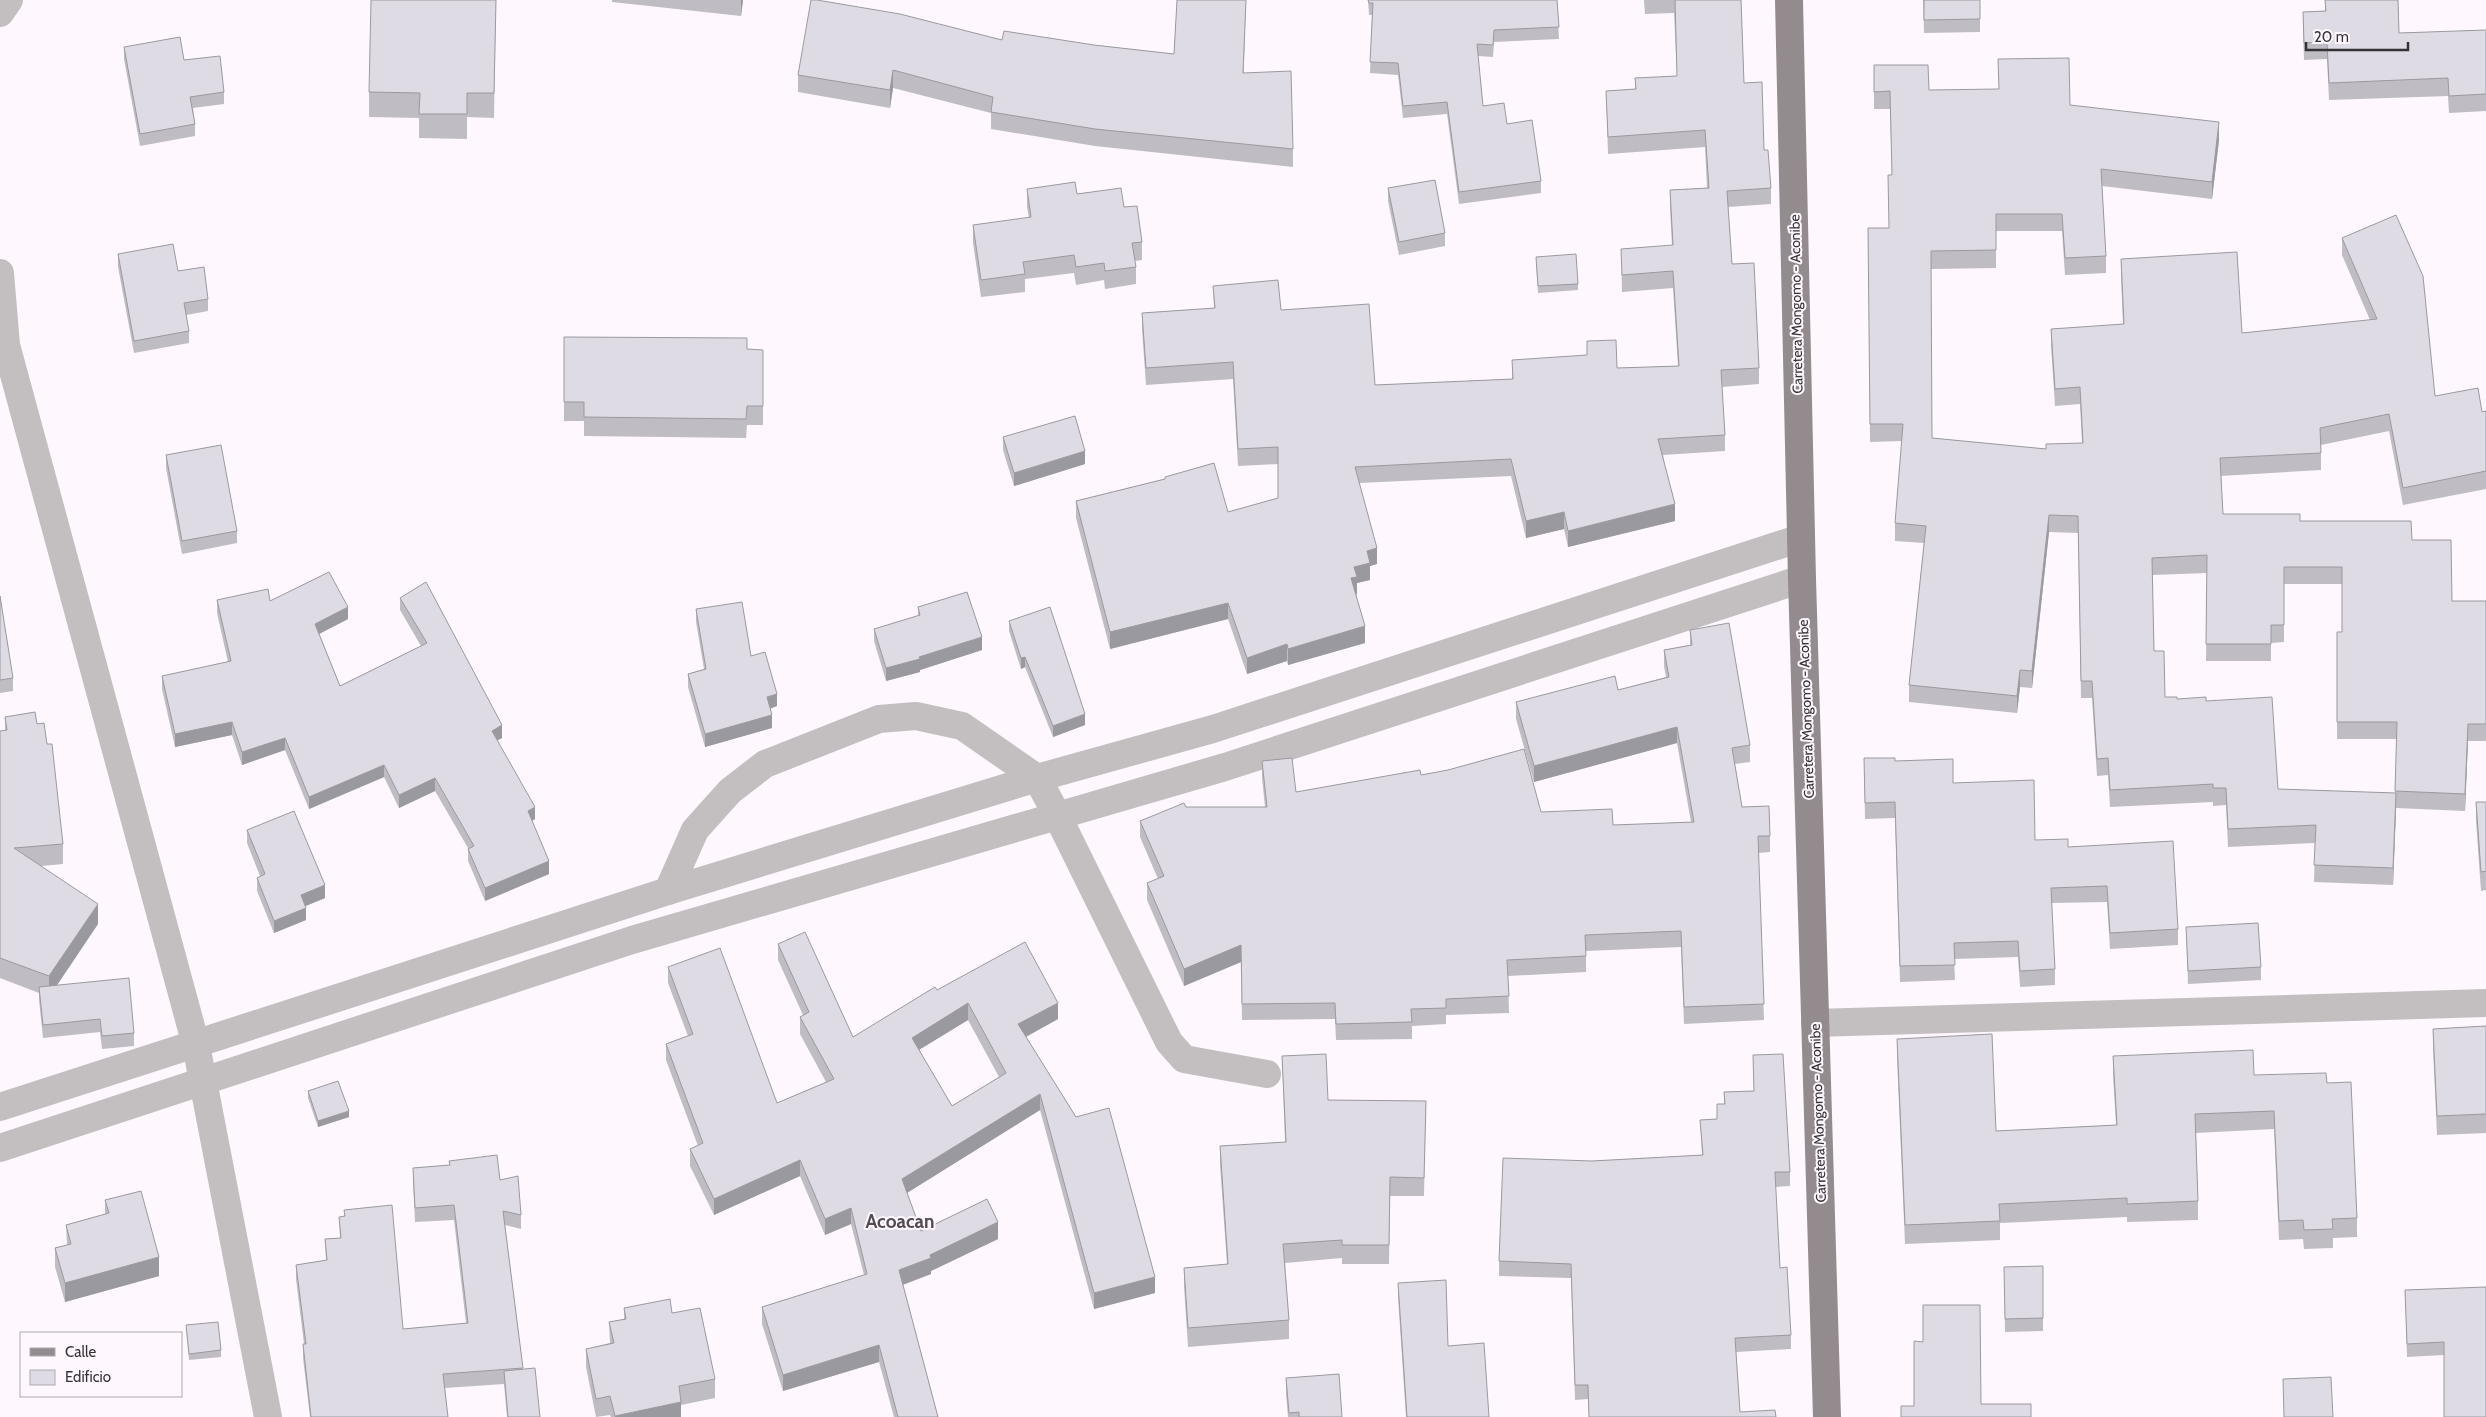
<svg xmlns="http://www.w3.org/2000/svg" width="2486" height="1417" viewBox="0 0 2486 1417" font-family="Cabin,sans-serif">
<rect width="100%" height="100%" fill="#fef8fe"/>
<g fill="none" stroke-linecap="round" stroke-linejoin="round">
<g stroke="#c3bebf" stroke-width="28">
<polyline points="0,13 9,0"/>
<polyline points="0,273 6,345 196,1045 268,1417"/>
<polyline points="668,891 695,830 730,791 765,764 879,719 916,716 962,726 1037,778 1057,815 1169,1042 1184,1059 1267,1074"/>
<polyline points="1815,1023 2486,1003"/>
<polyline points="0,1107 668,891 1037,778 1213,729 1801,538"/>
<polyline points="0,1148 632,940 1225,767 1802,579"/>
</g>
<polyline stroke="#938b8e" stroke-width="28" points="1789,0 1802,579 1827,1417"/>
</g>
<g fill="#bfbcc4" fill-rule="evenodd">
<polygon points="496,0 494,118 467,117 467,139 419,138 419,118 369,117 369,92"/>
<polygon points="612,0 743,0 741,16 612,2"/>
<polygon points="1177,0 1246,0 1243,72 1293,149 1293,167 1095,146 991,129 991,113 893,88 890,108 798,92 798,75 1002,40 1094,45 1174,54"/>
<polygon points="1368,0 1557,0 1559,39 1494,42 1493,57 1478,56 1483,106 1507,124 1541,181 1541,193 1459,204 1447,114 1403,118 1398,75 1370,73 1372,15 1369,15"/>
<polygon points="1644,0 1741,0 1744,83 1764,150 1771,188 1771,204 1728,207 1732,264 1759,368 1759,384 1722,387 1725,435 1725,451 1663,455 1675,521 1568,547 1564,529 1526,538 1511,476 1359,483 1377,564 1370,566 1370,580 1357,583 1357,594 1356,594 1365,643 1288,665 1287,661 1247,674 1228,619 1110,649 1076,518 1076,501 1165,479 1165,477 1228,512 1278,498 1278,464 1238,466 1233,379 1146,385 1142,329 1142,313 1214,308 1213,286 1281,310 1375,385 1512,379 1512,360 1617,368 1678,366 1673,288 1622,292 1621,249 1672,246 1670,207 1670,190 1707,188 1705,147 1608,154 1606,91 1635,89 1635,78 1677,76 1674,13 1645,14"/>
<polygon points="1923,0 1980,0 1980,32 1924,33"/>
<polygon points="2325,0 2398,0 2399,33 2486,30 2486,111 2449,113 2448,96 2329,100 2327,59 2304,60 2303,30 2303,12 2325,11"/>
<polygon points="124,47 184,60 224,92 224,104 193,108 195,124 195,136 140,146 124,59"/>
<path d="M 1874,65 L 1929,90 L 2070,105 L 2219,140 L 2212,199 L 2102,186 L 2106,256 L 2106,273 L 2065,275 L 2062,231 L 1996,231 L 1996,268 L 1931,269 L 1932,438 L 2046,449 L 2082,443 L 2080,404 L 2055,406 L 2051,346 L 2051,329 L 2123,325 L 2121,276 L 2121,259 L 2242,333 L 2370,320 L 2342,255 L 2342,238 L 2435,396 L 2482,412 L 2486,411 L 2486,489 L 2403,505 L 2389,431 L 2321,445 L 2321,470 L 2221,476 L 2223,514 L 2300,521 L 2412,540 L 2452,601 L 2486,601 L 2486,741 L 2468,741 L 2465,811 L 2396,808 L 2393,885 L 2314,882 L 2315,843 L 2228,847 L 2226,805 L 2213,806 L 2213,802 L 2110,807 L 2108,775 L 2097,776 L 2092,698 L 2081,698 L 2078,533 L 2049,532 L 2032,688 L 2020,687 L 2017,713 L 1909,702 L 1909,685 L 1924,543 L 1895,541 L 1895,523 L 1902,441 L 1870,442 L 1868,228 L 1889,228 L 1892,175 L 1890,109 L 1874,109 ZM 2207,573 L 2206,661 L 2271,661 L 2271,643 L 2284,642 L 2284,584 L 2342,584 L 2342,632 L 2337,632 L 2337,739 L 2397,739 L 2395,793 L 2278,789 L 2206,701 L 2177,699 L 2165,697 L 2154,651 L 2152,575 Z"/>
<polygon points="1388,188 1445,233 1445,246 1399,255 1388,201"/>
<polygon points="1027,189 1077,194 1124,207 1142,242 1142,260 1135,261 1136,267 1136,284 1105,289 1104,280 1076,285 1074,273 1025,279 1025,292 981,297 973,243 973,225 1029,218 1027,207"/>
<polygon points="118,254 178,271 208,299 208,311 186,315 189,331 189,343 134,353 118,267"/>
<polygon points="1536,263 1578,284 1578,290 1538,293"/>
<polygon points="564,337 763,350 763,425 747,425 746,438 584,436 584,421 564,421"/>
<polygon points="1003,437 1085,464 1014,486 1003,450"/>
<polygon points="166,455 237,531 237,543 182,554 166,468"/>
<polygon points="0,596 13,678 13,691 0,693"/>
<polygon points="400,598 502,738 497,740 535,819 532,821 549,874 485,901 468,861 468,848 435,791 399,808 384,777 309,809 285,750 242,765 232,735 175,747 162,689 162,676 228,662 217,613 217,600 270,601 348,619 319,634 340,686 421,646 400,610"/>
<polygon points="918,607 982,650 920,670 920,672 886,681 874,641 874,629 918,616"/>
<polygon points="696,609 751,656 777,706 770,708 772,728 705,747 688,687 688,674 704,669 696,622"/>
<polygon points="1009,621 1085,725 1053,737 1025,667 1021,669 1009,631"/>
<polygon points="1690,630 1750,745 1750,762 1735,764 1742,807 1770,836 1770,852 1758,853 1764,1020 1684,1024 1681,947 1586,951 1586,972 1508,976 1509,1013 1446,1015 1446,1024 1412,1026 1412,1039 1336,1040 1335,1019 1242,1020 1241,962 1184,986 1147,900 1147,883 1158,879 1140,837 1140,821 1186,807 1265,807 1262,778 1262,761 1296,792 1421,775 1541,812 1613,825 1691,822 1677,743 1534,782 1516,719 1516,702 1618,690 1666,677 1664,666 1664,650 1690,645"/>
<polygon points="5,717 37,724 63,844 63,864 41,866 98,924 57,985 134,1033 134,1046 102,1049 100,1032 43,1038 39,1000 39,993 0,978 0,731 5,730"/>
<polygon points="1864,758 1895,761 1953,783 2035,840 2068,847 2178,929 2178,945 2110,949 2107,902 2051,903 2055,969 2055,985 2020,987 2018,957 1954,959 1955,980 1900,982 1895,818 1865,819"/>
<polygon points="2476,802 2486,802 2486,890 2481,891 2476,821"/>
<polygon points="247,830 325,898 305,906 306,920 274,933 257,891 257,878 260,876 247,843"/>
<polygon points="2186,927 2261,967 2261,980 2188,984"/>
<path d="M 778,944 L 853,1037 L 937,990 L 1058,1019 L 1026,1037 L 1155,1293 L 1094,1309 L 1040,1110 L 907,1193 L 921,1231 L 998,1239 L 931,1271 L 931,1274 L 903,1285 L 938,1417 L 894,1417 L 879,1362 L 783,1391 L 762,1324 L 762,1307 L 864,1275 L 851,1224 L 825,1235 L 800,1176 L 714,1215 L 690,1166 L 690,1149 L 698,1146 L 666,1060 L 666,1044 L 688,1036 L 668,983 L 668,967 L 777,1103 L 826,1082 L 800,1034 L 800,1017 L 803,1015 L 778,960 ZM 968,1020 L 999,1077 L 952,1106 L 919,1050 Z"/>
<polygon points="2486,1026 2486,1133 2437,1135 2433,1048 2433,1029"/>
<polygon points="1897,1039 1996,1131 2116,1125 2113,1075 2113,1056 2254,1075 2327,1083 2357,1218 2357,1237 2333,1238 2333,1248 2304,1249 2303,1239 2279,1240 2274,1129 2196,1133 2198,1201 2198,1220 2127,1222 2127,1217 2000,1223 2000,1240 1905,1244 1897,1058"/>
<polygon points="1753,1055 1790,1172 1790,1186 1775,1187 1780,1268 1791,1335 1791,1349 1736,1352 1740,1412 1776,1417 1589,1417 1588,1399 1575,1400 1571,1278 1499,1276 1499,1261 1592,1161 1702,1155 1700,1120 1717,1119 1717,1104 1724,1104 1724,1092 1754,1091"/>
<polygon points="1282,1056 1328,1100 1426,1101 1424,1196 1390,1196 1389,1264 1342,1264 1342,1258 1285,1263 1289,1320 1289,1339 1188,1347 1184,1286 1184,1268 1227,1264 1220,1165 1220,1146 1285,1142"/>
<polygon points="308,1091 349,1117 318,1127 308,1098"/>
<polygon points="449,1161 500,1180 521,1215 521,1229 505,1225 523,1369 540,1417 507,1417 504,1384 445,1388 448,1417 310,1417 303,1358 303,1344 304,1344 296,1279 296,1265 326,1260 325,1239 340,1238 339,1217 344,1216 344,1210 403,1329 466,1323 454,1220 415,1222 413,1182 413,1168 449,1165"/>
<polygon points="105,1200 159,1276 65,1302 55,1267 55,1248 67,1245 66,1225 105,1214"/>
<polygon points="2043,1266 2043,1331 2005,1332 2004,1267"/>
<polygon points="1398,1283 1448,1346 1489,1417 1406,1417 1398,1297"/>
<polygon points="2486,1287 2444,1355 2407,1357 2405,1290"/>
<polygon points="624,1308 672,1313 715,1379 715,1398 681,1405 681,1417 611,1417 610,1415 596,1417 586,1367 586,1349 610,1343 609,1322 624,1319"/>
<polygon points="186,1325 221,1350 221,1357 189,1360"/>
<polygon points="1286,1378 1342,1417 1288,1417 1286,1393"/>
</g>
<g fill="#9b99a0">
<polygon points="741,0 743,0 741,16"/>
<polygon points="1246,0 1243,90 1243,73"/>
<polygon points="893,70 893,88 890,108 890,90"/>
<polygon points="2219,122 2219,140 2212,199 2212,182"/>
<polygon points="1085,451 1085,464 1014,486 1014,473"/>
<polygon points="1675,504 1675,521 1568,547 1568,531"/>
<polygon points="1564,512 1564,529 1526,538 1526,521"/>
<polygon points="2049,515 2049,532 2032,688 2032,671"/>
<polygon points="1377,548 1377,564 1370,566 1370,580 1357,583 1357,594 1351,595 1351,578 1354,567 1367,551"/>
<polygon points="1228,603 1228,619 1110,649 1110,632"/>
<polygon points="348,607 348,619 315,636 315,624"/>
<polygon points="1365,626 1365,643 1288,665 1288,649"/>
<polygon points="982,637 982,650 920,670 920,672 886,681 886,668"/>
<polygon points="1287,644 1287,661 1247,674 1247,658"/>
<polygon points="1025,657 1025,667 1021,669 1021,658"/>
<polygon points="2020,670 2020,687 2017,713 2017,696"/>
<polygon points="777,694 777,706 767,710 767,697"/>
<polygon points="1085,714 1085,725 1053,737 1053,726"/>
<polygon points="772,715 772,728 705,747 705,734"/>
<polygon points="232,722 232,735 175,747 175,734"/>
<polygon points="2468,724 2468,741 2465,811 2465,794"/>
<polygon points="502,725 502,738 492,743 492,731"/>
<polygon points="1677,727 1677,743 1534,782 1534,766"/>
<polygon points="285,738 285,750 242,765 242,752"/>
<polygon points="384,765 384,777 309,809 309,797"/>
<polygon points="435,778 435,791 399,808 399,795"/>
<polygon points="2396,793 2396,810 2393,885 2393,868"/>
<polygon points="535,807 535,819 528,823 528,811"/>
<polygon points="549,861 549,874 485,901 485,888"/>
<polygon points="325,885 325,898 301,908 301,895"/>
<polygon points="98,904 98,924 49,997 49,976"/>
<polygon points="306,908 306,920 274,933 274,921"/>
<polygon points="1241,945 1241,962 1184,986 1184,969"/>
<polygon points="968,1003 968,1020 912,1054 912,1038"/>
<polygon points="1058,1003 1058,1019 1018,1041 1018,1024"/>
<polygon points="1040,1094 1040,1110 902,1196 902,1179"/>
<polygon points="349,1111 349,1117 318,1127 318,1121"/>
<polygon points="800,1160 800,1176 714,1215 714,1199"/>
<polygon points="851,1208 851,1224 825,1235 825,1219"/>
<polygon points="998,1222 998,1239 931,1271 931,1274 899,1286 899,1270"/>
<polygon points="159,1257 159,1276 65,1302 65,1283"/>
<polygon points="1155,1277 1155,1293 1094,1309 1094,1293"/>
<polygon points="879,1345 879,1362 783,1391 783,1375"/>
<polygon points="681,1402 681,1417 615,1417 615,1416"/>
</g>
<g fill="#dedbe4" stroke="#9b99a0" fill-rule="evenodd">
<polygon points="371,0 496,0 494,93 467,93 467,114 419,114 420,93 369,92"/>
<polygon points="811,0 817,0 900,14 1002,40 1004,31 1094,45 1174,54 1177,0 1246,0 1243,73 1291,71 1293,149 1095,129 991,112 993,97 893,70 890,90 798,75"/>
<polygon points="1368,0 1557,0 1559,27 1494,30 1493,45 1477,44 1483,106 1504,103 1507,124 1532,120 1541,181 1459,192 1447,102 1403,106 1398,63 1370,62 1373,3 1369,3"/>
<polygon points="1675,0 1741,0 1744,83 1762,82 1764,150 1768,150 1771,188 1727,191 1732,264 1754,263 1759,368 1721,370 1725,435 1658,439 1675,504 1568,531 1564,512 1526,521 1511,459 1355,467 1377,548 1367,551 1370,563 1354,567 1357,577 1351,578 1365,626 1288,649 1287,644 1247,658 1228,603 1110,632 1076,501 1165,479 1165,477 1214,463 1228,512 1278,498 1278,447 1238,449 1233,362 1146,368 1142,313 1215,308 1213,286 1278,280 1281,310 1369,304 1375,385 1513,379 1512,360 1587,355 1587,341 1616,340 1617,368 1679,366 1673,271 1622,275 1621,249 1673,245 1670,190 1709,188 1705,130 1608,137 1606,91 1636,89 1635,78 1677,76"/>
<polygon points="1924,0 1980,0 1980,19 1924,20"/>
<polygon points="2325,0 2398,0 2399,33 2486,30 2486,94 2449,96 2448,78 2329,83 2327,42 2304,43 2303,12 2326,11"/>
<polygon points="180,37 184,60 220,56 224,92 190,97 195,124 140,134 124,47"/>
<polygon points="2069,58 2070,105 2219,122 2212,182 2101,169 2106,256 2065,258 2062,214 1996,214 1996,250 1931,251 1932,438 2046,449 2046,444 2083,443 2080,387 2055,389 2051,329 2124,324 2121,259 2237,252 2242,333 2377,319 2342,238 2396,215 2423,276 2435,396 2478,388 2482,412 2486,411 2486,471 2403,488 2389,414 2320,428 2321,453 2220,458 2223,514 2300,514 2300,521 2411,521 2412,540 2451,540 2452,601 2486,601 2486,724 2468,724 2465,794 2395,791 2397,722 2337,722 2337,632 2342,632 2342,567 2284,567 2284,625 2271,625 2271,644 2206,644 2207,555 2152,558 2154,651 2164,651 2165,697 2177,697 2177,699 2206,697 2206,701 2272,697 2278,789 2396,793 2393,868 2314,865 2316,825 2228,829 2226,788 2213,788 2213,784 2110,790 2108,758 2097,759 2092,681 2081,681 2078,516 2049,515 2032,671 2020,670 2017,696 1909,685 1926,526 1895,523 1903,424 1870,424 1868,228 1889,228 1888,175 1892,175 1890,91 1874,92 1874,65 1928,65 1929,90 1999,89 1998,59"/>
<polygon points="1435,180 1445,233 1399,242 1388,188"/>
<polygon points="1075,182 1077,194 1121,188 1124,207 1137,206 1142,242 1132,243 1136,267 1105,271 1104,263 1076,267 1074,255 1023,262 1025,274 981,280 973,225 1031,217 1027,189"/>
<polygon points="173,244 178,271 204,267 208,299 184,303 189,331 134,341 118,254"/>
<polygon points="1576,254 1578,284 1538,286 1536,257"/>
<polygon points="564,337 747,338 747,349 763,350 763,406 747,406 746,419 584,417 584,402 564,402"/>
<polygon points="1075,416 1085,451 1014,473 1003,437"/>
<polygon points="221,445 237,531 182,541 166,455"/>
<polygon points="329,572 348,607 315,624 340,686 427,643 400,598 426,582 502,725 492,731 535,807 528,811 549,861 485,888 468,849 474,846 435,778 399,795 384,765 309,797 285,738 242,752 232,722 175,734 162,676 231,661 217,600 268,589 270,601"/>
<polygon points="967,592 982,637 919,657 920,659 886,668 874,629 920,615 918,607"/>
<polygon points="0,596 13,678 0,680"/>
<polygon points="742,602 751,656 765,652 777,694 767,697 772,715 705,734 688,674 706,669 696,609"/>
<polygon points="1050,607 1085,714 1053,726 1025,657 1021,658 1009,621"/>
<polygon points="1729,623 1750,745 1732,748 1742,807 1769,806 1770,836 1758,836 1764,1004 1684,1007 1681,931 1585,935 1586,956 1507,960 1509,996 1446,999 1446,1008 1411,1009 1412,1022 1336,1024 1335,1003 1242,1004 1241,945 1184,969 1147,883 1164,876 1140,821 1184,803 1186,807 1267,807 1262,761 1292,758 1296,792 1420,770 1421,775 1448,770 1524,749 1541,812 1612,809 1613,825 1694,822 1677,727 1534,766 1516,702 1615,676 1618,690 1669,677 1664,650 1692,645 1690,630"/>
<polygon points="35,712 37,724 44,723 47,744 52,744 63,844 14,848 98,904 49,976 0,958 0,731 7,730 5,717"/>
<polygon points="1864,758 1895,758 1895,761 1953,759 1953,783 2034,780 2035,840 2068,839 2068,847 2173,841 2178,929 2110,933 2107,886 2051,888 2055,969 2020,971 2018,941 1954,943 1955,965 1900,966 1895,802 1865,803"/>
<polygon points="2476,802 2486,802 2486,871 2481,872"/>
<polygon points="294,811 325,885 301,895 306,908 274,921 257,878 265,874 247,830"/>
<polygon points="2258,923 2261,967 2188,971 2186,927"/>
<path d="M 805,932 L 853,1037 L 935,987 L 937,990 L 1025,942 L 1058,1003 L 1018,1024 L 1076,1117 L 1109,1108 L 1155,1277 L 1094,1293 L 1040,1094 L 902,1179 L 921,1231 L 987,1199 L 998,1222 L 930,1255 L 931,1258 L 899,1270 L 938,1417 L 898,1417 L 879,1345 L 783,1375 L 762,1307 L 867,1274 L 851,1208 L 825,1219 L 800,1160 L 714,1199 L 690,1149 L 703,1143 L 666,1044 L 693,1034 L 668,967 L 720,948 L 777,1103 L 834,1079 L 800,1017 L 809,1012 L 778,944 ZM 968,1003 L 1006,1073 L 952,1106 L 912,1038 Z"/>
<polygon points="129,978 134,1033 102,1036 100,1019 43,1025 39,987"/>
<polygon points="2486,1026 2486,1114 2437,1116 2433,1029"/>
<polygon points="1992,1034 1996,1131 2117,1125 2113,1056 2253,1050 2254,1075 2326,1073 2327,1083 2351,1082 2357,1218 2332,1219 2333,1229 2304,1230 2303,1220 2279,1221 2274,1111 2195,1114 2198,1201 2127,1204 2127,1198 1999,1204 2000,1221 1905,1225 1897,1039"/>
<polygon points="1326,1054 1328,1100 1426,1101 1424,1178 1390,1177 1389,1245 1342,1245 1342,1240 1283,1244 1289,1320 1188,1328 1184,1268 1228,1264 1220,1146 1286,1142 1282,1056"/>
<polygon points="1783,1054 1790,1172 1775,1172 1780,1268 1787,1267 1791,1335 1735,1338 1740,1412 1775,1410 1776,1417 1589,1417 1588,1385 1575,1385 1571,1264 1499,1261 1503,1158 1592,1161 1703,1155 1700,1120 1717,1119 1717,1104 1725,1104 1724,1092 1754,1091 1753,1055"/>
<polygon points="338,1081 349,1111 318,1121 308,1091"/>
<polygon points="497,1155 500,1180 518,1176 521,1215 503,1211 523,1368 443,1374 448,1417 311,1417 303,1344 306,1344 296,1265 327,1260 325,1239 341,1238 339,1217 345,1216 344,1210 392,1205 403,1329 468,1323 454,1205 415,1208 413,1168 450,1165 449,1161"/>
<polygon points="141,1191 159,1257 65,1283 55,1248 71,1244 66,1225 109,1213 105,1200"/>
<polygon points="2043,1266 2043,1318 2005,1319 2004,1267"/>
<polygon points="1446,1280 1448,1346 1484,1343 1489,1417 1407,1417 1398,1283"/>
<polygon points="2486,1287 2486,1417 2444,1417 2444,1342 2407,1344 2405,1290"/>
<polygon points="670,1299 672,1313 700,1308 715,1379 679,1386 681,1402 615,1416 610,1396 596,1399 586,1349 614,1343 609,1322 626,1319 624,1308"/>
<polygon points="1923,1305 1980,1305 1981,1404 2031,1404 2031,1417 1901,1417 1901,1406 1914,1406 1914,1341 1923,1342"/>
<polygon points="218,1322 221,1350 189,1354 186,1325"/>
<polygon points="535,1368 540,1417 508,1417 504,1371"/>
<polygon points="1339,1374 1342,1417 1299,1417 1299,1412 1289,1413 1286,1378"/>
<polygon points="2331,1377 2333,1417 2284,1417 2283,1379"/>
</g>
<g text-anchor="middle" dominant-baseline="central" stroke-width="4" stroke-linejoin="round" paint-order="stroke">
<g font-size="14" fill="#353235" stroke="#fef8fe">
<text transform="translate(1796 304) rotate(-91)">Carretera Mongomo - Aconibe</text>
<text transform="translate(1806 709) rotate(-92)">Carretera Mongomo - Aconibe</text>
<text transform="translate(1818 1113) rotate(-92)">Carretera Mongomo - Aconibe</text>
</g>
<g font-size="19" font-weight="bold" fill="#534c52" stroke="#fef8fe">
<text x="900" y="1221">Acoacan</text>
</g>
</g>
<rect x="20" y="1332" width="162" height="65" fill="#fef8fe" stroke="#aea9ae"/>
<rect x="30" y="1348" width="25" height="8" fill="#938b8e" stroke="#aea9ae"/>
<text x="65" y="1357" font-size="15" fill="#353235">Calle</text>
<rect x="30" y="1370" width="25" height="15" fill="#dedbe4" stroke="#aea9ae"/>
<text x="65" y="1382" font-size="15" fill="#353235">Edificio</text>
<path d="M2306 42v8h102v-8" fill="none" stroke="#353235" stroke-width="2.5"/>
<text x="2314" y="42" font-size="15" fill="#353235" stroke="#fef8fe" stroke-width="4" paint-order="stroke">20 m</text>
</svg>
